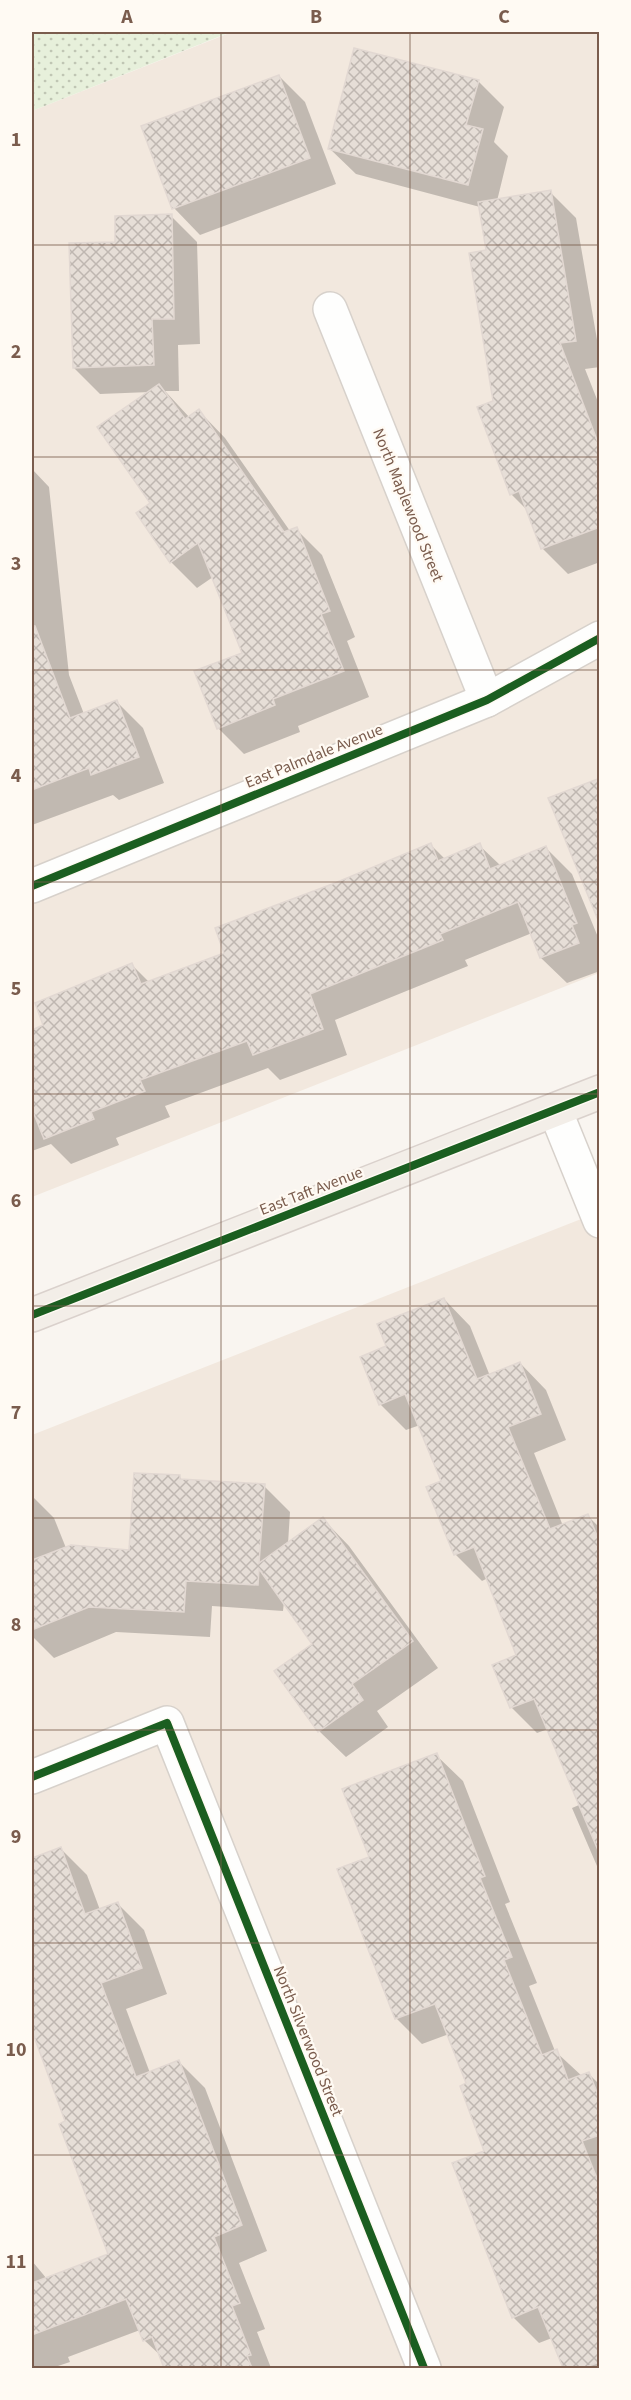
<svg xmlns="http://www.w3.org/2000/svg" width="631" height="2400" viewBox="0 0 631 2400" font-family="'Source Sans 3',sans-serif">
<defs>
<pattern id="park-dots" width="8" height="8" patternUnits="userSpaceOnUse" patternTransform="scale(1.5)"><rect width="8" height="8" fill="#e7f0db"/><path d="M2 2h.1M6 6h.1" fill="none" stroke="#c0c6b4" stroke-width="1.8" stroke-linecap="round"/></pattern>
<pattern id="building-cross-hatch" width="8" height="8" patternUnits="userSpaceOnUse" patternTransform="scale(1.5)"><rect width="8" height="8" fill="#e6ded7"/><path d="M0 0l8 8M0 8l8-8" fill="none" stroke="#bfb7b1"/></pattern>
</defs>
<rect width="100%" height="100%" fill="#f9f5f0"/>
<g fill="#f2e8de">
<polygon points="232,32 599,32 599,973 32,1197 32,111"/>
<polygon points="599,1212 599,2368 32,2368 32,1435"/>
</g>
<polygon fill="url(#park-dots)" points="32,32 228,32 228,33 32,111"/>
<g fill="#0003">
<polygon points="279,76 305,102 336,184 200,235 174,208"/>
<polygon points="478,81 504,107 494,142 508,156 497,201 550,192 576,218 600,357 600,367 585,369 600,407 600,562 568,574 542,548 528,511 511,494 495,402 488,251 480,207 356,174 329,148"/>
<polygon points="171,216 197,242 200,344 178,345 179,391 165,391 190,418 199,411 225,438 290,531 296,529 322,555 355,637 347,641 369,697 298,726 300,732 244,754 218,728 244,654 213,577 197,588 171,562 152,504 150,392 100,394 74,368 117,244"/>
<polygon points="32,469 49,487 69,675 84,714 117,702 143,728 164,783 119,800 113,795 32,825"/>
<polygon points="431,845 445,859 479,845 501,866 546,848 572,874 600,942 600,950 597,951 600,971 567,983 541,958 532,933 465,960 468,966 335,1020 347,1055 280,1080 268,1068 165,1106 170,1117 116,1138 119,1145 71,1164 51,1144 32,1151 32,1032 45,1026 132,965 150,983 225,954 336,885"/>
<polygon points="444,1299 470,1326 490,1376 520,1363 546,1390 566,1440 534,1453 563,1526 588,1516 600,1528 600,1873 572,1808 579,1805 548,1729 537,1733 511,1707 518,1656 488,1578 482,1581 455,1554 443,1481 420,1425 406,1430 380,1404 388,1347"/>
<polygon points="179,1476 183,1481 264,1486 290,1512 288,1544 323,1519 349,1546 438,1668 377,1711 388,1727 346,1757 319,1731 276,1671 314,1644 284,1602 283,1611 212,1606 210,1637 116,1632 54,1658 32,1636 32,1496 54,1518 66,1548 130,1552"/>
<polygon points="436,1755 463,1781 510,1902 505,1904 537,1983 529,1986 555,2051 583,2077 589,2074 600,2085 600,2368 564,2368 552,2338 539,2343 513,2317 486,2152 468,2084 449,2034 422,2044 396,2018 370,1857"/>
<polygon points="61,1849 87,1875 100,1910 118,1904 144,1930 167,1994 126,2009 150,2073 179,2062 205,2088 267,2251 239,2263 265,2329 257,2332 271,2368 166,2368 161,2356 144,2340 140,2330 68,2357 70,2362 52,2368 32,2368 32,2261 47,2279 110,2255 67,2122 32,2027 32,1860"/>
</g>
<g fill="url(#building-cross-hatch)" stroke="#e2d8d2" stroke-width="1.5">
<polygon points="354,48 479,80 466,125 483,129 468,185 328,149"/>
<polygon points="279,75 310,158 172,209 141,126"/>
<polygon points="551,190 576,341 560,343 600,448 600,527 541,549 519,491 510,495 477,407 493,401 469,253 486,250 478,202"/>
<polygon points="172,214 174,319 152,319 154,365 73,368 69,243 115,242 115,216"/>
<polygon points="159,384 185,419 199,409 284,532 297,527 330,611 321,614 344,671 273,699 275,705 217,729 194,671 242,653 198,543 170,563 136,513 150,503 97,427"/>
<polygon points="32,626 35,626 70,718 117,700 139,757 91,775 89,768 32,790"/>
<polygon points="600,778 600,920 598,920 548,798"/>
<polygon points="431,843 438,861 480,843 490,869 546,846 577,923 572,925 579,943 540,958 518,902 440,934 443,940 310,994 323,1029 253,1055 247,1041 140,1080 145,1091 91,1112 94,1119 44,1139 32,1109 32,1030 43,1025 35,1003 132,963 141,984 224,953 215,928 335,883"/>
<polygon points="444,1298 477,1379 520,1362 541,1414 508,1427 550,1529 588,1514 600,1543 600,1855 534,1699 510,1708 492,1665 516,1655 474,1547 454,1555 426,1487 441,1481 405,1394 379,1405 360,1357 386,1346 377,1324"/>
<polygon points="134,1473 180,1475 180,1479 265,1484 259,1563 323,1517 413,1641 352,1684 363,1700 318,1732 274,1671 312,1644 259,1569 258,1585 186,1581 184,1612 89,1607 32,1630 32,1560 71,1545 129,1550"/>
<polygon points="437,1753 485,1876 480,1878 512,1957 504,1960 542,2055 557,2049 568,2080 589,2072 600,2100 600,2135 582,2141 600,2186 600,2362 583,2368 563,2368 538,2307 512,2318 452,2163 484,2151 460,2086 466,2083 435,2004 395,2019 337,1869 369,1857 342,1789"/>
<polygon points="61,1847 85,1914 118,1902 142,1968 101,1983 136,2077 179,2060 242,2225 214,2237 240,2303 232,2306 251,2355 247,2356 252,2368 164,2368 152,2337 143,2341 126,2299 32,2335 32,2283 108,2254 59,2124 65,2121 32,2031 32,1858"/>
</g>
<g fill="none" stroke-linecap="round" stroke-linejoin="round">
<defs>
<g id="minor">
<polyline points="330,309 487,700"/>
<polyline points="32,886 487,700 600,638"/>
<polyline points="555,1110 600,1221"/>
<polyline points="32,1777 167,1723 424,2368"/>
</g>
<polyline id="primary" points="32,1315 600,1092"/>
</defs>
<use href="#minor" stroke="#d7d1cb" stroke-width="36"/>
<use href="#primary" stroke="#dad1cc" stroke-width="36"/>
<use href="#minor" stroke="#fefefd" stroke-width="33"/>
<use href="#primary" stroke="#f3eee8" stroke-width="33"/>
<defs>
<g id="cycleway">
<polyline points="32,886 487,700 600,638"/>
<polyline points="32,1315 600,1092"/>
<polyline points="32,1777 167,1723 424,2368"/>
</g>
</defs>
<use href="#cycleway" stroke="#fffaf3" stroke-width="11"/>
<use href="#cycleway" stroke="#1b5e20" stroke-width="8"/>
</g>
<path fill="none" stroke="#7a5c4d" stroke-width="1.5" stroke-opacity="0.55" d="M 221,32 L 221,2368M 410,32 L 410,2368M 32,245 L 600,245M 32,457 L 600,457M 32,670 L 600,670M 32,882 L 600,882M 32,1094 L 600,1094M 32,1306 L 600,1306M 32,1518 L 600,1518M 32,1730 L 600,1730M 32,1943 L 600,1943M 32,2155 L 600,2155"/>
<g text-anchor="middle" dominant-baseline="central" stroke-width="4.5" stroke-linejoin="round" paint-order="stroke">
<g font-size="16" fill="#7a5c4d" stroke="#fffaf3">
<text transform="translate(408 505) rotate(68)">North Maplewood Street</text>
<text transform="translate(314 756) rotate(-22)">East Palmdale Avenue</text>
<text transform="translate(311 1191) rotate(-21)">East Taft Avenue</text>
<text transform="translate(308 2041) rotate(68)">North Silverwood Street</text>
</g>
</g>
<rect width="631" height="2400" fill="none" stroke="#fffaf3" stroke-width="66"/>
<rect x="33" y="33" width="565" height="2334" fill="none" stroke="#7a5c4d" stroke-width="2"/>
<g font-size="20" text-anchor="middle" font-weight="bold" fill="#7a5c4d">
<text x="127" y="23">A</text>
<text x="316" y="23">B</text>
<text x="504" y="23">C</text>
<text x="16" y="146">1</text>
<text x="16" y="358">2</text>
<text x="16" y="570">3</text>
<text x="16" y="782">4</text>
<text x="16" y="995">5</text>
<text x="16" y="1207">6</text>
<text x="16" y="1419">7</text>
<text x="16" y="1631">8</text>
<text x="16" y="1843">9</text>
<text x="16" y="2056">10</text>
<text x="16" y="2268">11</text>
</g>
</svg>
